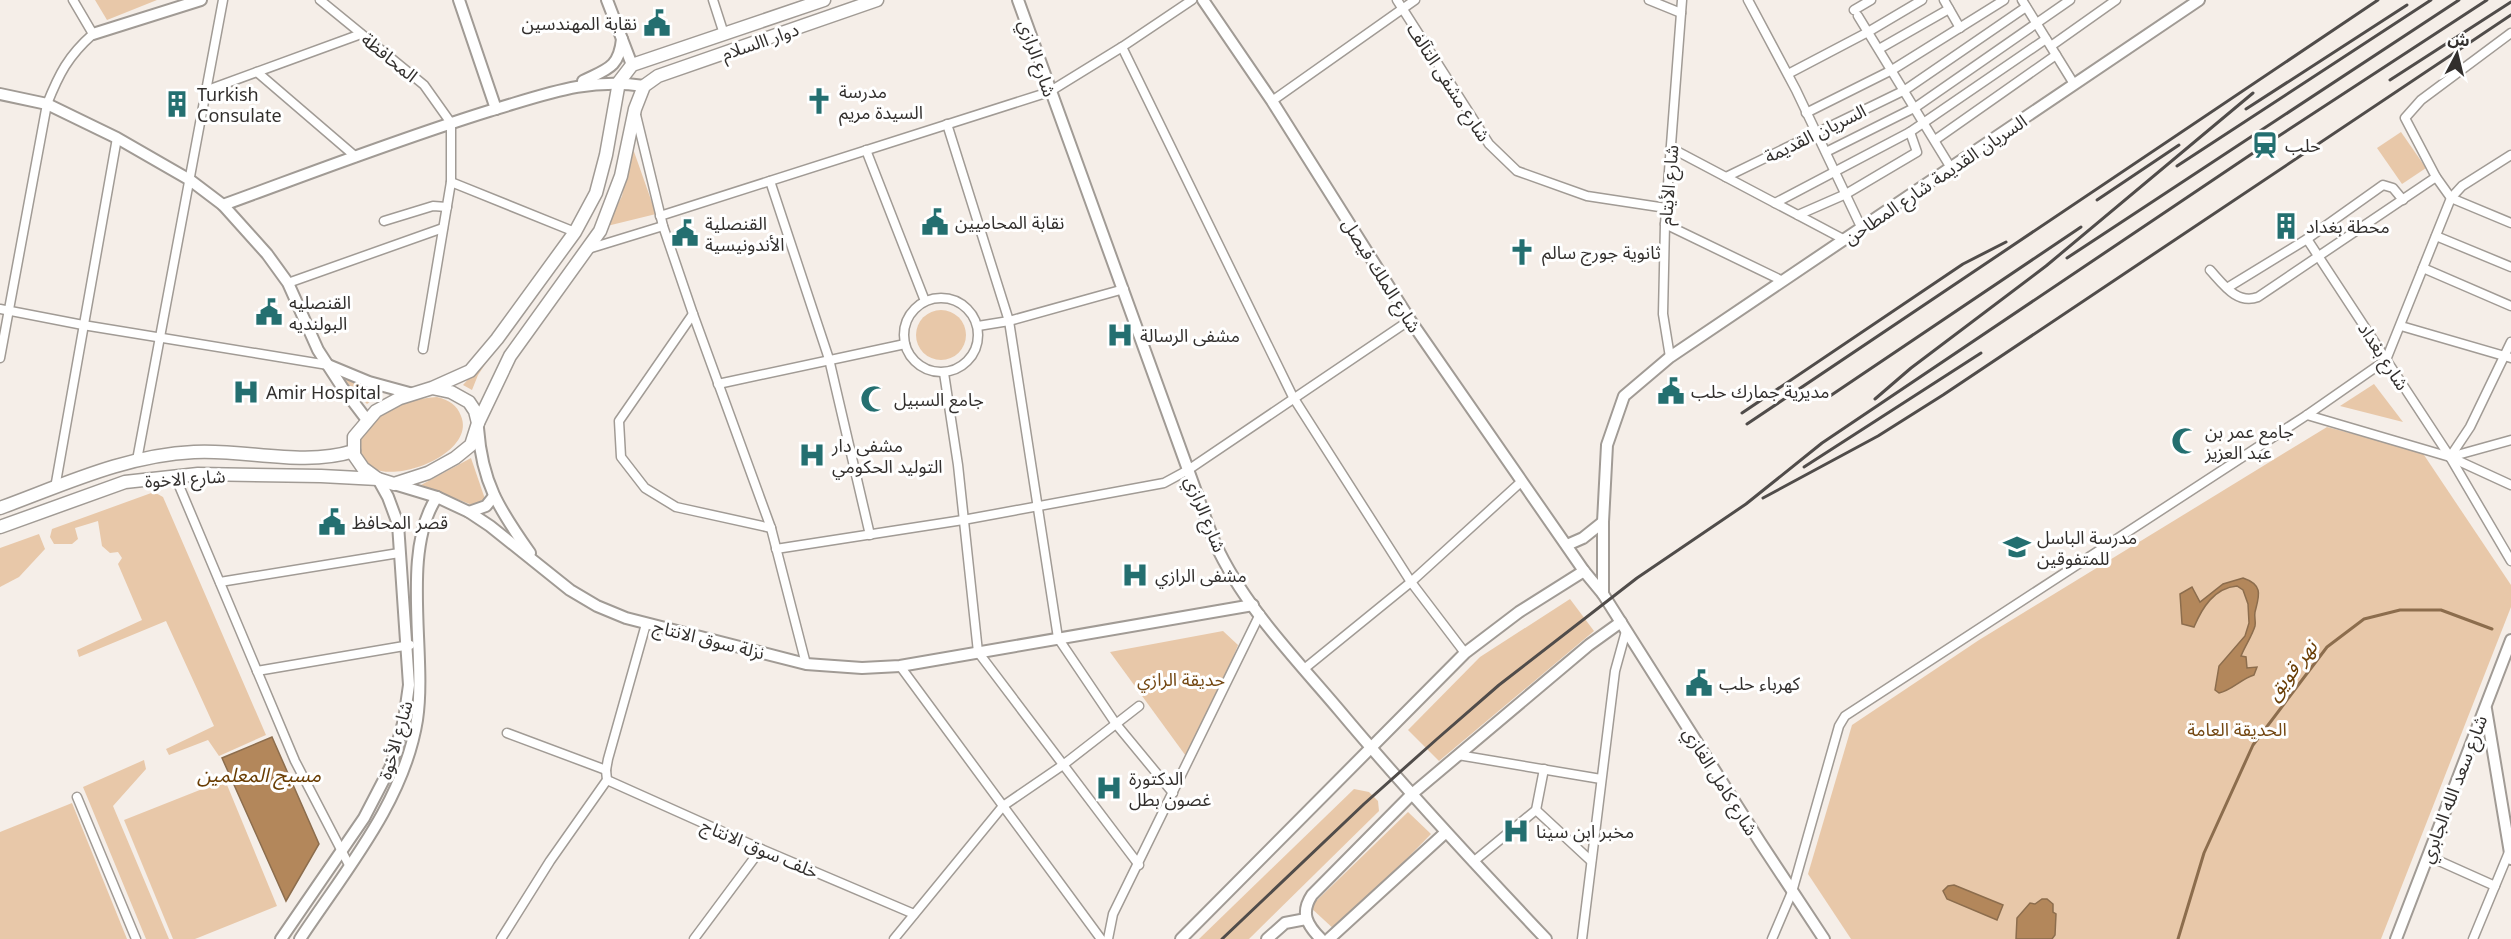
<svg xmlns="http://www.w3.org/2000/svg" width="2511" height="939" viewBox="0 0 2511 939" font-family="'Noto Sans','Noto Sans Arabic',sans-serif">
<rect width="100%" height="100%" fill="#f5eee8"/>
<g fill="#e8c8a9">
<polygon points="95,0 157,0 107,20"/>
<polygon points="2401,132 2426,168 2402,184 2377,148"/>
<polygon points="632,146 656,214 607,226 622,196"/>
<circle cx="941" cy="335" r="25"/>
<polygon points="496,348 478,375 472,390 463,385"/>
<polygon points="338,373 378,395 367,404"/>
<polygon points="2374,384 2403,422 2340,406"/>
<path d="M 437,397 C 449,400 457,405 461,416 C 476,452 399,483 373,468 C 365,463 361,453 358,445 C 369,414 406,399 437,397 Z"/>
<polygon points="2327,427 2422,452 2511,585 2511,607 2381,939 1851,939 1808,874 1852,725 1979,640"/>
<polygon points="471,458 485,499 472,505 421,485"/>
<polygon points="154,492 163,497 266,735 219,756 208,740 169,755 166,749 214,726 166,621 79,657 77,650 142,620 118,564 122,558 118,552 110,553 102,546 98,521 75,528 78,539 72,544 54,544 50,537 52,529"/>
<polygon points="39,534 45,549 19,577 0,587 0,548"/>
<polygon points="1570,599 1594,631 1439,761 1408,730 1480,657"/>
<polygon points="1223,631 1238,645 1191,763 1110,652"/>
<polygon points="144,760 146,769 113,806 169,939 146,939 83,787"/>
<polygon points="225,780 277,906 195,939 173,939 124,820"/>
<polygon points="1354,789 1369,792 1378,801 1379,811 1249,939 1199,939"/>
<polygon points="72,803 127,939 0,939 0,832"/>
<polygon points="1408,812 1431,834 1336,931 1310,907"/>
</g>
<g fill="#b3875b" stroke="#8c6d4d" stroke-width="1.5">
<path d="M 2243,578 C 2264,585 2259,596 2255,612 C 2254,617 2256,621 2255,626 C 2252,636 2245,646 2241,656 L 2246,657 L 2247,668 L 2257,667 L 2254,675 C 2241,679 2232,690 2219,693 L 2215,690 L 2219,666 L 2245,636 L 2249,623 L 2248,604 L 2243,590 L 2237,586 C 2214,588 2202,608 2194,627 L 2182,624 L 2180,594 L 2192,587 L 2200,602 L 2223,584 Z"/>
<polygon points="272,737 319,844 286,901 222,758"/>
<polygon points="1954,885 2003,905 1997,920 1947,899 1943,891 1948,886"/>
<polygon points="2042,899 2047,899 2053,904 2053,912 2056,914 2055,935 2052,939 2016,939 2017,918 2030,903 2035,904"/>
</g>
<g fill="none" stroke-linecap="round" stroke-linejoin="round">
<polyline stroke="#8c6d4d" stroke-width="3" points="2178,939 2204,853 2253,745 2327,647 2364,619 2400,610 2441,610 2492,629"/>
<defs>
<g id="minor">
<polyline points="320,0 424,85 451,123 451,182 423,349"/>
<polyline points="713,0 724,34"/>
<polyline points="1397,0 1489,144 1517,171 1587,196 1666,208"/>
<polyline points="1649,0 1681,13"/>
<polyline points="1748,0 1796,90 1862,229"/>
<polyline points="1944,0 1960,28"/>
<polyline points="2022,0 2074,84"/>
<polyline points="1854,10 1871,0"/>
<polyline points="1858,16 1951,168"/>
<polyline points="2511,33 2421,100 2405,118 2436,177 2451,198 2511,223"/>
<polyline points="2051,46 2116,0"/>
<polyline points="1122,47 1293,397 1411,582 1465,653"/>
<polyline points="1879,49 1949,9"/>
<polyline points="257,72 356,157"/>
<polyline points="1788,74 1868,32 1922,0"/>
<polyline points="205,91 361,34"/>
<polyline points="1272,101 1415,0"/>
<polyline points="1806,113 1892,70 2004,0"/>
<polyline points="636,115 663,226 693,314 771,528 806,664"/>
<polyline points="947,124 1009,321 1058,638 1116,724 1173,793"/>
<polyline points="1935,140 2056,55"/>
<polyline points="1671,148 1845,240"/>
<polyline points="866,150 925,301"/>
<polyline points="1826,152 1916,107 2070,0"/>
<polyline points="1726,177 1905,90 2026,7"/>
<polyline points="770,181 829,359 870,535"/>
<polyline points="451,182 575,232"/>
<polyline points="1775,203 1910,132 2046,39"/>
<polyline points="1798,215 1846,194 1917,152 1910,132"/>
<polyline points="660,216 1049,92 1122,47 1192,0"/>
<polyline points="384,221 433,206 447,207"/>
<polyline points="1665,224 1783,281"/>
<polyline points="2436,236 2511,267"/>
<polyline points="2307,239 2450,457 2511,561"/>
<polyline points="588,249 663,226"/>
<polyline points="2423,268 2511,306"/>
<path d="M 2210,270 C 2223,284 2237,305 2258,297 L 2436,177"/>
<polyline points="288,283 443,228"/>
<polyline points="2227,288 2307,239 2383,185 2393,188 2403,200"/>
<circle cx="941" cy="335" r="37"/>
<polyline points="0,309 83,325 328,365"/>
<polyline points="693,314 619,421 621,457 645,488 676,507 771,528"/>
<polyline points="978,326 1009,321 1124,289"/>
<polyline points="2401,326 2511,358"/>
<polyline points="1670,357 1663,314 1665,224 1682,0"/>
<path d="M 0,358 L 47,104 C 59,74 68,56 93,34 L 73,0"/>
<polyline points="944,373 958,465 978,652 1139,865"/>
<polyline points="718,384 905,344"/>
<polyline points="2307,415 2450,457 2511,485"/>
<polyline points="2450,457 2470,427 2511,342"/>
<polyline points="2450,457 2511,440"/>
<polyline points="137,460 223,0"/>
<polyline points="175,476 295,761 349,865"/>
<polyline points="55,488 117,138"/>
<polyline points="776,549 963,520 1164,483 1188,470 1410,320"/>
<polyline points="220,582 399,553"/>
<polyline points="900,666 1101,939"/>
<polyline points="1304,669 1411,582 1522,481"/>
<polyline points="257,671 410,645"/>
<polyline points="507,733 606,770"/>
<polyline points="1458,755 1601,779"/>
<polyline points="607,780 761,849 914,914"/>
<polyline points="77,797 136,939"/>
<polyline points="1536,810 1591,861"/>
<polyline points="2428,856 2495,886"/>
<polyline points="1473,862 1536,810 1544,769"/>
<polyline points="501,939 550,861 607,780 606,770 608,759 646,624"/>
<polyline points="694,939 761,849"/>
<polyline points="894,939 1003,806 1063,765 1139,706"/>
<polyline points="1108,939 1113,914 1260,614"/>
<polyline points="1582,939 1615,671 1626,631"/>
<polyline points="1772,939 1792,892 1839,726 1845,716 2307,415 2386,360 2451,198 2462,186 2511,155"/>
<polyline points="2473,939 2509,852"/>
</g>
<g id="tertiary">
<polyline points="459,0 496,109"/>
<polyline points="607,0 632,65"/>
<polyline points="93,34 201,0"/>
<path d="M 583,81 C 607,69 619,68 622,39"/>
<polyline points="0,94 47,104 117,138 190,180 223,205 267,254 288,283 318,350 342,387 367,420"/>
<path d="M 223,205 C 311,173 399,139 489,111 C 544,95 587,77 644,86"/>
<polyline points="328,365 369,382 413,394"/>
<path d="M 478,428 C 482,483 499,509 530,553"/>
<polyline points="394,484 437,497 469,512 490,526 570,590 597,606 626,618 806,664 862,668 900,666 1253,605"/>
<polyline points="469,512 486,506 494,496"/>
<polyline points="1567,545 1583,538 1603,522"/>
<polyline points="1603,594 1603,522 1607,445 1624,396 1670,357 2199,0"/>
</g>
<g id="secondary">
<path d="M 1018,0 L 1199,500 C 1204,514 1209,529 1215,543 C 1243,605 1295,658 1339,710 C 1405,789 1475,864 1546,939"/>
<polyline points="1203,0 1272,101 1410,320 1584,571 1603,594 1760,842 1824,939"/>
<polyline points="2486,709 2511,859"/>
<polyline points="281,939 364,818 391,766 404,720 409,685 398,524 388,497 378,479"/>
<path d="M 300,939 C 344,872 404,802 417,720 C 427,654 400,552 437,497"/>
<polyline points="1181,939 1465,653 1519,612 1584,571"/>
<polyline points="1267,939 1285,923 1306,919"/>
<path d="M 1321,939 C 1307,925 1300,913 1312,895 L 1412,794 L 1589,645 L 1621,622"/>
<polyline points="1329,939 1445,833"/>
<polyline points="2396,939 2511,640"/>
</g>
<g id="primary">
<polyline points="432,388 451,392 469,402 475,411 478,423 471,445 455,458 428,473 394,484 378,479 363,468 354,455 354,437 376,411 400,398 432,388 470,371 497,339 575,232 596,193 606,155 619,82 632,65 824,0"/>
<polyline points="478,423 510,356 600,231 621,176 635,109 644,86 658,76 877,0"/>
<path d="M 0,508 C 63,485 126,455 194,452 C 247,449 302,467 354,451"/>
<polyline points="0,527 125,482 198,474 321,476 378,479"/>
</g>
</defs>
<use href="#minor" stroke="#a19b95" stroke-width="11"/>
<use href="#tertiary" stroke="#a19b95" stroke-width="14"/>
<use href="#secondary" stroke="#a19b95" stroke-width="14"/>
<use href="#primary" stroke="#a19b95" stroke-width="15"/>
<use href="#minor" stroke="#fff" stroke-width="8"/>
<use href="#tertiary" stroke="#fff" stroke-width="10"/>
<use href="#secondary" stroke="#fff" stroke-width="10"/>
<use href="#primary" stroke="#fff" stroke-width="12"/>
<g stroke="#504c4a" stroke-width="3">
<polyline points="2390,80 2511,2"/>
<polyline points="2246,109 2407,5"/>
<polyline points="2177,166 2431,0"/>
<polyline points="2097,200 2179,145"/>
<polyline points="2067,258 2459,0"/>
<polyline points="1830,396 2081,227"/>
<polyline points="1875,399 1911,368 2046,266 2253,93"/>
<polyline points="1742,413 1963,264 2006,242"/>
<polyline points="1747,424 2378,0"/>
<polyline points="1804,467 1981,353"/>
<polyline points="1763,498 1878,436 1943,395 2511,15"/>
<polyline points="1222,939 1364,804 1437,739 1499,685 1637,578 1746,504 1822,443 2265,145 2487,0"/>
</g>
</g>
<defs>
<symbol id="civic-bare" viewBox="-9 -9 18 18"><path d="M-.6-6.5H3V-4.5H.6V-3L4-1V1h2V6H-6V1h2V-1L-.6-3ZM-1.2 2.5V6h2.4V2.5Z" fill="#246f70" stroke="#fff" stroke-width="2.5" paint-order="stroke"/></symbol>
<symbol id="church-bare" viewBox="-9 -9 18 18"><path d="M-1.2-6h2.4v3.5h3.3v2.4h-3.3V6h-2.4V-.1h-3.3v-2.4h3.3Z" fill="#246f70" stroke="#fff" stroke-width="2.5" paint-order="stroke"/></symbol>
<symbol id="building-bare" viewBox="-9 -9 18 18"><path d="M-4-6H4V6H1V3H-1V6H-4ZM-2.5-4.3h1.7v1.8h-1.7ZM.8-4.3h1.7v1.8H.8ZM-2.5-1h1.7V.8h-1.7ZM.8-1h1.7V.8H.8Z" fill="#246f70" stroke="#fff" stroke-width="2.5" paint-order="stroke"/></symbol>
<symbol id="station-bare" viewBox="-9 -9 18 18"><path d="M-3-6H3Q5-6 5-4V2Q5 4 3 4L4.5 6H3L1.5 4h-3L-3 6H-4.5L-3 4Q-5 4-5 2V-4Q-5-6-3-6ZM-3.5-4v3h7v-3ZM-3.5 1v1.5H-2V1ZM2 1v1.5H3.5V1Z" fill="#246f70" stroke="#fff" stroke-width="2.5" paint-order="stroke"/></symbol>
<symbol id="hospital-bare" viewBox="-9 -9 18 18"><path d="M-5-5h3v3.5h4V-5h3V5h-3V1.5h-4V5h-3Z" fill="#246f70" stroke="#fff" stroke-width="2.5" paint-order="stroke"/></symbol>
<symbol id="mosque-bare" viewBox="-9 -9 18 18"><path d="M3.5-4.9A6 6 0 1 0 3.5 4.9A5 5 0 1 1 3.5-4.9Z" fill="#246f70" stroke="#fff" stroke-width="2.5" paint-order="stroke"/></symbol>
<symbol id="school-bare" viewBox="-9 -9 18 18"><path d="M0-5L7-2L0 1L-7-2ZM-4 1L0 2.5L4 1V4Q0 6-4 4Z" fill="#246f70" stroke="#fff" stroke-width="2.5" paint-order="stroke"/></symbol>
</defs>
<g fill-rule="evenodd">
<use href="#civic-bare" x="638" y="4" width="38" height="38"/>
<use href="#church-bare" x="800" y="82" width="38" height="38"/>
<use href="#building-bare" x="158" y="85" width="38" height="38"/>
<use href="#station-bare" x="2246" y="126" width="38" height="38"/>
<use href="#civic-bare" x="916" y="203" width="38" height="38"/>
<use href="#building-bare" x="2267" y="207" width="38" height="38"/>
<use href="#civic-bare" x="666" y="214" width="38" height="38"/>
<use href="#church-bare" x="1503" y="233" width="38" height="38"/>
<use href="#civic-bare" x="250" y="293" width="38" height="38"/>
<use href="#hospital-bare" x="1101" y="316" width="38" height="38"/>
<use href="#civic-bare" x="1652" y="372" width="38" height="38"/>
<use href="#hospital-bare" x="227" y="373" width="38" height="38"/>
<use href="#mosque-bare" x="855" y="380" width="38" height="38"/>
<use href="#mosque-bare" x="2166" y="422" width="38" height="38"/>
<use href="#hospital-bare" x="793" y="436" width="38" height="38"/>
<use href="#civic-bare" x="313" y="503" width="38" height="38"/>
<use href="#school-bare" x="1998" y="528" width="38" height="38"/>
<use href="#hospital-bare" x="1116" y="556" width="38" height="38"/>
<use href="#civic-bare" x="1680" y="664" width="38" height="38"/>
<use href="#hospital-bare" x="1090" y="769" width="38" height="38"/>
<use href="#hospital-bare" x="1497" y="812" width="38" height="38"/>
</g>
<g text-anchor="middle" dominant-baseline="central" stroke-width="6" stroke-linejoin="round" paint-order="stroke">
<g font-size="18" fill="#322f2d" stroke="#fff" text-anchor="start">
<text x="637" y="23" text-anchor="end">نقابة المهندسين</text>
<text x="839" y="91">مدرسة<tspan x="839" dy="21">السيدة مريم</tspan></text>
<text x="197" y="94">Turkish<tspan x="197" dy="21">Consulate</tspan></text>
<text x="2285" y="145">حلب</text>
<text x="955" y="222">نقابة المحاميين</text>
<text x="705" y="223">القنصلية<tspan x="705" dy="21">الأندونيسية</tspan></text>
<text x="2306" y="226">محطة بغداد</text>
<text x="1542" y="252">ثانوية جورج سالم</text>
<text x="289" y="302">القنصليه<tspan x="289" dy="21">البولنديه</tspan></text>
<text x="1140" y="335">مشفى الرسالة</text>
<text x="1691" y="391">مديرية جمارك حلب</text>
<text x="266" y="392">Amir Hospital</text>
<text x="894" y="399">جامع السبيل</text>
<text x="2205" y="431">جامع عمر بن<tspan x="2205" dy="21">عبد العزيز</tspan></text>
<text x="832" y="445">مشفى دار<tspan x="832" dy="21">التوليد الحكومي</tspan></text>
<text x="352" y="522">قصر المحافظ</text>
<text x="2037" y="537">مدرسة الباسل<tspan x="2037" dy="21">للمتفوقين</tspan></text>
<text x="1155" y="575">مشفى الرازي</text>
<text x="1719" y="683">كهرباء حلب</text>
<text x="1129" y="778">الدكتورة<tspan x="1129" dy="21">غصون بطل</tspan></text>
<text x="1536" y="831">مخبر ابن سينا</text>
</g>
<g font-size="18" fill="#322f2d" stroke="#fff">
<text transform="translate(760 41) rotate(-19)">دوار االسلام</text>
<text transform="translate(390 57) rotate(39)">المحافظة</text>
<text transform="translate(1038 58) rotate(71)">شارع الرازي</text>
<text transform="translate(1449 82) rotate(57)">شارع مشفى التآلف</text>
<text transform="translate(1815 133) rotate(-26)">السريان القديمة</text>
<text transform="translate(1935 179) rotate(-34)">السريان القديمة شارع المطاحن</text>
<text transform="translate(1668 185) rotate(-85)">شارع الأيتام</text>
<text transform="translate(1382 275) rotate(58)">شارع الملك فيصل</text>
<text transform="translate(2384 356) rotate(57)">شارع بغداد</text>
<text transform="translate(185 478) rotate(-4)">شارع الاخوة</text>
<text transform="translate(1206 514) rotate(68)">شارع الرازي</text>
<text transform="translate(709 639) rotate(14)">نزلة سوق الانتاج</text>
<text transform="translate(395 740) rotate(-74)">شارع الأخوة</text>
<text transform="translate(1721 781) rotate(58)">شارع كامل الغازي</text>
<text transform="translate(2453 789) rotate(-69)">شارع سعد الله الجابري</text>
<text transform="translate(760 848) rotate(23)">خلف سوق الانتاج</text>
</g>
<g font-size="18" fill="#744813" stroke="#fff">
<text x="1181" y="679">حديقة الرازي</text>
<text x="2237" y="729">الحديقة العامة</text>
</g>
<g font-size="20" font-style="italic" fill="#6a3e05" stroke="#fff">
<text transform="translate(2291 670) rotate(-52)">نهر قويق</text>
<text x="259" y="774">مسبح المعلمين</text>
</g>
</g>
<g transform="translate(2457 54) rotate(7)" stroke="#ffffff" stroke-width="4.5" paint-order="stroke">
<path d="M0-4.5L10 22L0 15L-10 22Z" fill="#322f2d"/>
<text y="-9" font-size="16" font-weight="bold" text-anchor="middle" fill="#322f2d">ش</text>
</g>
</svg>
